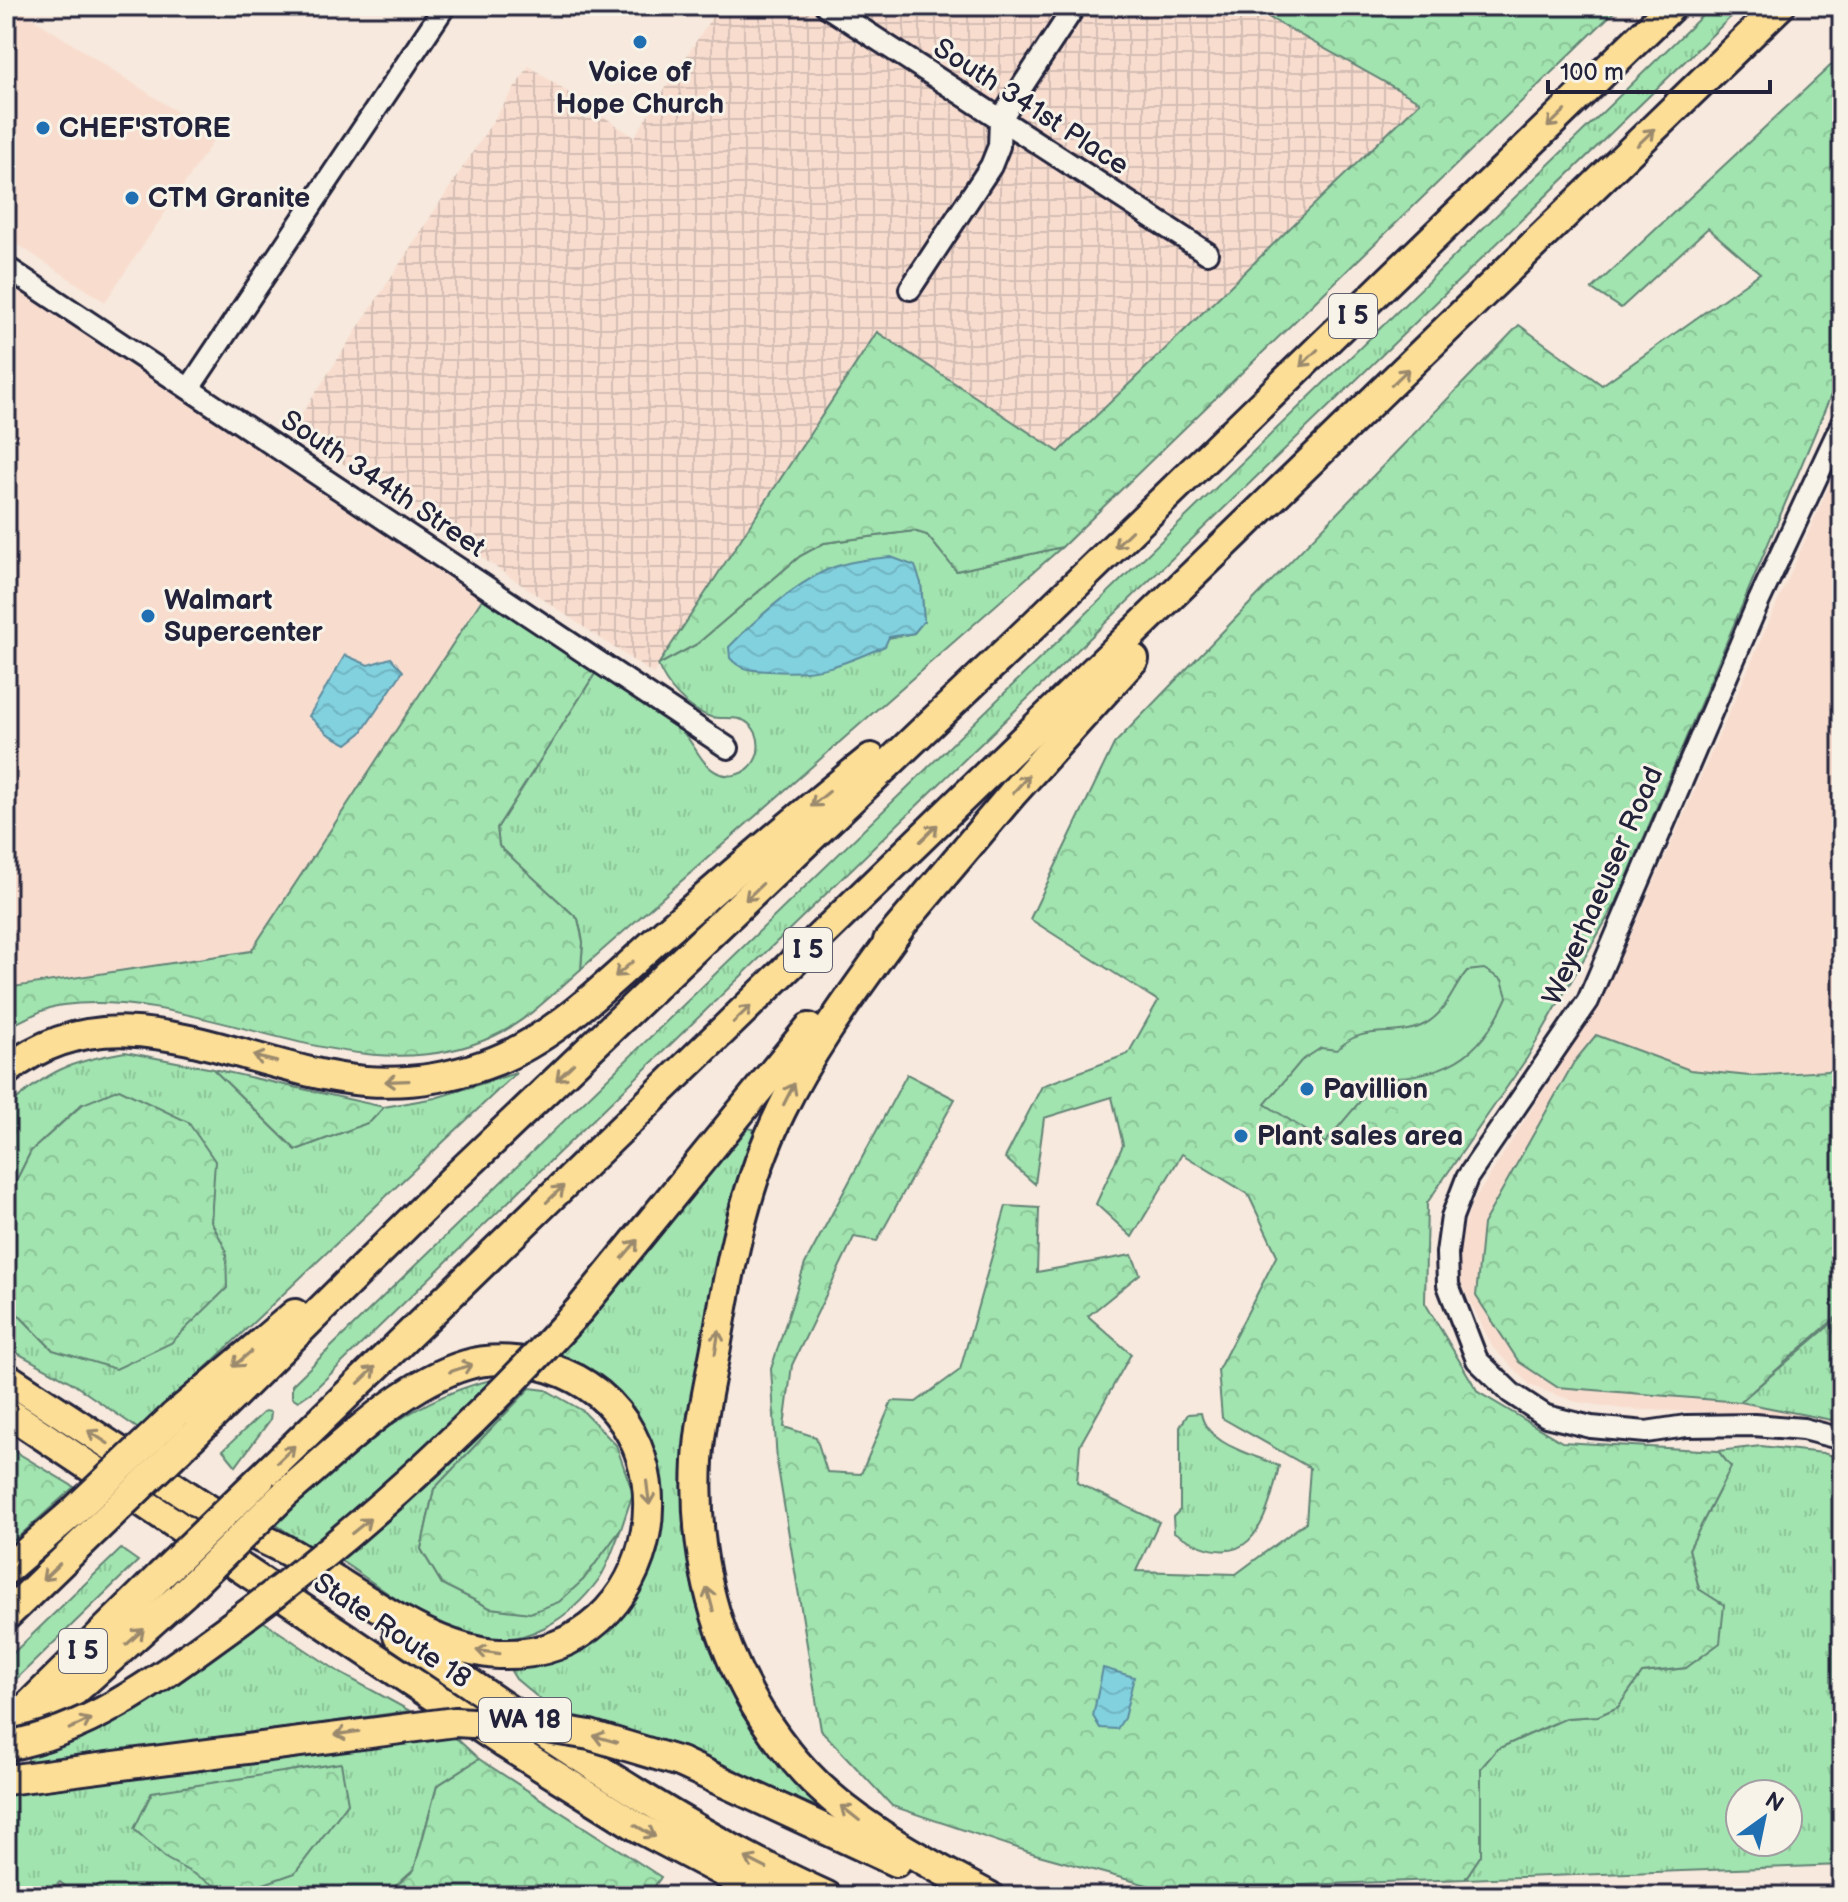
<svg xmlns="http://www.w3.org/2000/svg" width="1848" height="1902" viewBox="0 0 1848 1902" font-family="'Balsamiq Sans',sans-serif">
<defs>
<pattern id="industrial-grid" width="8" height="8" patternUnits="userSpaceOnUse" patternTransform="scale(2)"><rect width="8" height="8" fill="#f8ddcf"/><path d="M0 4h8M4 0v8" fill="none" stroke="#d4bdb3"/></pattern>
<pattern id="grass-tufts" width="24" height="20" patternUnits="userSpaceOnUse" patternTransform="scale(2)"><rect width="24" height="20" fill="#a1e4af"/><path d="M3 7l-1-3M5 7V3M7 7l1-3M15 17l-1-3M17 17v-4M19 17l1-3" fill="none" stroke="#8ac397"/></pattern>
<pattern id="forest-crowns" width="20" height="18" patternUnits="userSpaceOnUse" patternTransform="scale(2)"><rect width="20" height="18" fill="#a1e4af"/><path d="M2 6a3 3 0 1 1 6 0M12 15a3 3 0 1 1 6 0" fill="none" stroke="#8ac397"/></pattern>
<pattern id="water-waves" width="16" height="10" patternUnits="userSpaceOnUse" patternTransform="scale(2)"><rect width="16" height="10" fill="#82d1df"/><path d="M0 5q4-4 8 0t8 0" fill="none" stroke="#70b3c0"/></pattern>
</defs>
<rect width="100%" height="100%" fill="#f7e9dd"/>
<filter id="ink" filterUnits="userSpaceOnUse"><feTurbulence type="fractalNoise" baseFrequency=".0125" numOctaves="2"/><feDisplacementMap in="SourceGraphic" scale="16" xChannelSelector="R" yChannelSelector="G"/><feConvolveMatrix kernelMatrix="1 2 1 2 8 2 1 2 1" color-interpolation-filters="sRGB"/></filter>
<g filter="url(#ink)">
<g fill="#f8ddcf">
<polygon points="6,6 14,6 216,137 105,302 6,237"/>
<polygon points="6,267 488,589 251,951 6,988"/>
<polygon points="1842,456 1842,1427 1803,1416 1623,1409 1576,1402 1531,1386 1493,1348 1459,1279 1461,1240 1471,1205 1606,991"/>
</g>
<polygon fill="url(#industrial-grid)" points="719,6 1252,6 1420,102 1059,452 876,332 653,674 292,429 529,66 634,137"/>
<g fill="url(#grass-tufts)" stroke="#628375" stroke-width="2" fill-rule="evenodd">
<polygon points="1712,6 1742,6 313,1391 298,1401 292,1397 292,1385"/>
<path d="M 914,531 L 927,535 L 957,571 L 1062,547 L 581,969 L 583,942 L 578,919 L 499,846 L 497,828 L 596,672 C 623,690 652,706 677,726 C 692,738 700,764 716,772 C 727,778 741,776 750,767 C 761,756 762,735 749,724 C 738,714 721,721 708,716 C 686,708 666,686 658,665 L 697,644 L 800,556 L 824,543 ZM 829,569 L 921,583 L 924,621 L 914,633 L 888,638 L 744,632 Z"/>
<path d="M 125,1052 L 213,1069 L 296,1150 L 370,1122 L 384,1107 L 435,1098 L 516,1073 L 140,1430 L 69,1381 L 6,1347 L 6,1302 L 53,1350 L 226,1250 L 211,1222 L 214,1161 L 82,1104 L 31,1151 L 6,1201 L 6,1108 C 50,1070 68,1062 125,1052 Z"/>
<path d="M 744,1128 L 753,1129 L 755,1138 C 718,1235 699,1337 690,1441 C 687,1480 683,1523 688,1563 C 693,1599 706,1640 722,1673 C 747,1724 782,1762 819,1805 L 815,1806 L 669,1743 L 569,1717 L 541,1700 L 516,1679 L 511,1671 L 558,1655 L 601,1633 L 626,1610 L 643,1582 L 657,1547 L 662,1513 L 658,1477 L 608,1389 L 557,1351 Z"/>
<polygon points="1842,1312 1842,1422 1740,1402 1838,1318"/>
<path d="M 506,1377 L 315,1551 L 275,1524 C 339,1461 414,1392 506,1377 Z"/>
<path d="M 530,1388 L 434,1489 L 421,1549 L 442,1584 L 490,1608 L 583,1580 L 621,1529 C 614,1545 609,1565 599,1579 C 570,1619 525,1648 474,1638 C 430,1630 376,1583 338,1559 L 509,1403 Z"/>
<polygon points="265,1411 271,1412 270,1420 236,1466 223,1450"/>
<path d="M 1201,1413 C 1206,1445 1253,1454 1279,1466 C 1265,1530 1247,1579 1174,1532 L 1173,1517 L 1180,1510 L 1180,1427 L 1188,1414 Z"/>
<path d="M 1761,1446 L 1823,1453 L 1842,1459 L 1842,1865 L 1465,1879 L 1481,1855 L 1481,1768 L 1497,1749 L 1567,1718 L 1598,1716 L 1618,1707 L 1642,1673 L 1686,1668 L 1699,1589 L 1689,1549 L 1731,1467 L 1718,1451 ZM 1740,1794 L 1788,1794 L 1788,1842 L 1740,1842 Z"/>
<polygon points="121,1549 138,1561 6,1689 6,1660"/>
<polygon points="261,1620 342,1674 410,1711 27,1763 30,1753"/>
<path d="M 455,1737 L 479,1759 L 437,1786 L 414,1870 L 385,1896 L 77,1896 L 60,1882 L 42,1896 L 6,1896 L 6,1794 L 384,1742 ZM 348,1803 L 295,1873 L 232,1895 Z"/>
</g>
<g fill="url(#forest-crowns)" stroke="#628375" stroke-width="2">
<polygon points="1282,6 1620,6 1062,547 956,571 927,535 914,531 824,543 800,556 697,644 658,665 877,332 1059,452 1420,102 1270,18"/>
<polygon points="1842,55 1842,378 1834,388 1617,901 1527,1058 1427,1203 1425,1303 1478,1392 1562,1442 1718,1451 1731,1467 1689,1549 1699,1589 1724,1605 1720,1643 1686,1668 1642,1673 1618,1707 1598,1716 1566,1718 1497,1749 1481,1768 1481,1855 1465,1879 1165,1890 1035,1854 892,1806 821,1730 777,1462 771,1369 805,1264 907,1074 955,1099 877,1241 854,1237 792,1365 784,1427 816,1437 827,1472 861,1474 892,1401 916,1402 960,1370 1006,1206 1039,1208 1037,1272 1132,1255 1140,1274 1088,1316 1131,1354 1080,1445 1077,1483 1159,1522 1136,1571 1236,1574 1306,1522 1310,1468 1222,1418 1218,1370 1277,1255 1248,1194 1182,1154 1132,1237 1096,1204 1123,1145 1112,1097 1044,1118 1035,1184 1005,1158 1042,1086 1128,1054 1158,1001 1030,919 1114,744 1519,325 1602,385 1760,273 1708,228 1621,308 1592,289"/>
<path d="M 483,598 L 596,672 L 497,828 L 499,846 L 578,919 L 583,942 L 581,969 C 554,993 527,1021 494,1036 C 356,1100 207,987 63,1005 C 44,1007 23,1021 6,1028 L 6,988 L 251,951 Z"/>
<polygon points="1596,1035 1690,1070 1750,1076 1842,1070 1842,1312 1740,1402 1557,1387 1519,1362 1476,1296 1483,1224 1574,1062"/>
<polygon points="213,1069 384,1107 370,1122 296,1150"/>
<polygon points="119,1089 188,1122 215,1161 211,1221 226,1250 227,1288 171,1343 116,1369 53,1350 6,1302 6,1201 31,1151 83,1104"/>
<polygon points="530,1388 546,1390 583,1411 616,1445 633,1493 621,1529 583,1580 559,1602 530,1613 490,1608 442,1584 421,1549 434,1489"/>
<polygon points="6,1446 74,1487 6,1548"/>
<polygon points="479,1759 661,1877 648,1896 385,1896 414,1870 437,1786"/>
<polygon points="341,1763 348,1803 295,1873 232,1895 167,1859 134,1829 152,1792"/>
</g>
<path fill="#a1e4af" stroke="#628375" stroke-width="2" d="M 1484,969 L 1502,980 L 1507,997 C 1478,1062 1445,1074 1378,1080 L 1325,1143 L 1265,1104 L 1301,1061 L 1321,1048 L 1337,1050 C 1362,1022 1396,1040 1425,1024 C 1448,1011 1452,989 1467,971 Z"/>
<g fill="url(#water-waves)" stroke="#5c8b9d" stroke-width="2">
<path d="M 891,557 L 915,566 L 921,583 L 924,621 L 914,633 L 889,637 L 885,646 C 842,665 818,675 770,671 C 753,670 741,671 730,658 L 729,647 C 756,619 793,585 829,569 C 848,561 871,559 891,557 Z"/>
<polygon points="345,655 368,665 391,658 403,671 361,733 347,744 328,734 309,716"/>
<polygon points="1103,1668 1134,1677 1124,1718 1117,1729 1100,1728 1093,1716"/>
</g>
<g fill="none" stroke-linecap="round" stroke-linejoin="round">
<defs>
<g id="minor">
<polyline points="826,6 1207,253"/>
<polyline points="6,267 728,748"/>
<polyline points="910,289 991,166 999,146 1000,120 1075,6"/>
<polyline points="190,387 445,6"/>
<polyline points="1842,423 1758,603 1588,1001 1467,1178 1452,1217 1447,1253 1448,1285 1477,1360 1511,1393 1546,1416 1591,1427 1646,1432 1686,1426 1754,1425 1803,1429 1842,1439"/>
</g>
<g id="highway">
<path d="M 899,929 C 857,988 813,1045 781,1111 C 746,1183 731,1258 718,1336 C 711,1377 700,1420 698,1461 C 692,1576 727,1687 805,1772 C 856,1827 923,1860 989,1896"/>
<polyline points="888,941 1013,793 1134,659"/>
<path d="M 6,1071 C 118,981 244,1071 365,1081 C 405,1084 447,1078 484,1065 C 555,1041 613,978 668,930 C 735,871 802,814 871,758"/>
<polyline points="580,1309 809,1028"/>
<polyline points="6,1377 240,1530"/>
<polyline points="6,1411 505,1744 641,1829 768,1896"/>
<polyline points="174,1416 295,1314"/>
<polyline points="196,1433 451,1181 1033,626 1672,6"/>
<polyline points="260,1479 1780,6"/>
<path d="M 234,1526 C 256,1536 279,1545 299,1558 C 357,1591 431,1651 499,1654 C 665,1660 707,1419 550,1368 C 525,1360 492,1357 466,1365 C 401,1384 337,1451 285,1494"/>
<polyline points="6,1570 74,1511"/>
<polyline points="6,1616 96,1529"/>
<path d="M 398,1635 C 537,1728 673,1827 827,1896"/>
<polyline points="18,1716 160,1576"/>
<polyline points="6,1733 61,1703 184,1593"/>
<polyline points="680,1762 896,1862"/>
</g>
</defs>
<use href="#minor" stroke="#22223b" stroke-width="26"/>
<use href="#highway" stroke="#22223b" stroke-width="34"/>
<use href="#minor" stroke="#f7f3e8" stroke-width="20"/>
<use href="#highway" stroke="#fdde96" stroke-width="28"/>
<defs>
<g id="highway-bridge">
<polyline points="74,1511 174,1416"/>
<polyline points="96,1529 196,1433"/>
<polyline points="160,1576 260,1479"/>
<polyline points="184,1593 285,1494"/>
<path d="M 6,1746 C 88,1731 153,1683 219,1635 C 352,1539 470,1431 580,1309"/>
<polyline points="6,1780 455,1722 541,1727 590,1735 680,1762"/>
</g>
</defs>
<use href="#highway-bridge" stroke="#22223b" stroke-width="34" stroke-linecap="butt"/>
<use href="#highway-bridge" stroke="#fdde96" stroke-width="28"/>
</g>
<defs><path id="oneway-shaft" d="M-6 0H5M1.5-3L5.5 0L1.5 3" fill="none" stroke-width="1.6" stroke-linecap="round" stroke-linejoin="round" transform="scale(2)"/></defs>
<g stroke="#9a896d">
<use href="#oneway-shaft" transform="translate(1556 119) rotate(136)"/>
<use href="#oneway-shaft" transform="translate(1646 137) rotate(-44)"/>
<use href="#oneway-shaft" transform="translate(1309 358) rotate(136)"/>
<use href="#oneway-shaft" transform="translate(1400 377) rotate(-44)"/>
<use href="#oneway-shaft" transform="translate(1123 539) rotate(136)"/>
<use href="#oneway-shaft" transform="translate(1021 784) rotate(-48)"/>
<use href="#oneway-shaft" transform="translate(820 799) rotate(141)"/>
<use href="#oneway-shaft" transform="translate(929 833) rotate(-44)"/>
<use href="#oneway-shaft" transform="translate(754 892) rotate(136)"/>
<use href="#oneway-shaft" transform="translate(624 969) rotate(139)"/>
<use href="#oneway-shaft" transform="translate(742 1014) rotate(-44)"/>
<use href="#oneway-shaft" transform="translate(265 1059) rotate(-166)"/>
<use href="#oneway-shaft" transform="translate(565 1072) rotate(136)"/>
<use href="#oneway-shaft" transform="translate(397 1081) rotate(178)"/>
<use href="#oneway-shaft" transform="translate(789 1094) rotate(-63)"/>
<use href="#oneway-shaft" transform="translate(555 1194) rotate(-44)"/>
<use href="#oneway-shaft" transform="translate(630 1249) rotate(-50)"/>
<use href="#oneway-shaft" transform="translate(717 1342) rotate(-81)"/>
<use href="#oneway-shaft" transform="translate(242 1359) rotate(140)"/>
<use href="#oneway-shaft" transform="translate(461 1368) rotate(-19)"/>
<use href="#oneway-shaft" transform="translate(367 1375) rotate(-44)"/>
<use href="#oneway-shaft" transform="translate(98 1437) rotate(-147)"/>
<use href="#oneway-shaft" transform="translate(286 1454) rotate(-44)"/>
<use href="#oneway-shaft" transform="translate(648 1493) rotate(83)"/>
<use href="#oneway-shaft" transform="translate(361 1526) rotate(-39)"/>
<use href="#oneway-shaft" transform="translate(51 1572) rotate(136)"/>
<use href="#oneway-shaft" transform="translate(710 1599) rotate(-105)"/>
<use href="#oneway-shaft" transform="translate(135 1637) rotate(-42)"/>
<use href="#oneway-shaft" transform="translate(488 1652) rotate(-172)"/>
<use href="#oneway-shaft" transform="translate(80 1724) rotate(-25)"/>
<use href="#oneway-shaft" transform="translate(347 1733) rotate(172)"/>
<use href="#oneway-shaft" transform="translate(605 1739) rotate(-164)"/>
<use href="#oneway-shaft" transform="translate(850 1813) rotate(-142)"/>
<use href="#oneway-shaft" transform="translate(645 1831) rotate(30)"/>
<use href="#oneway-shaft" transform="translate(756 1863) rotate(-153)"/>
</g>
</g>
<g fill="#1f6fb2" stroke="#f7f3e8" stroke-width="3">
<circle cx="640" cy="42" r="8"/>
<circle cx="43" cy="128" r="8"/>
<circle cx="132" cy="198" r="8"/>
<circle cx="148" cy="616" r="8"/>
<circle cx="1307" cy="1089" r="8"/>
<circle cx="1241" cy="1136" r="8"/>
</g>
<g text-anchor="middle" dominant-baseline="central" stroke-width="6" stroke-linejoin="round" paint-order="stroke">
<g fill="#f7f3e8" stroke="#62616f" stroke-width="2">
<rect x="1329" y="294" width="48" height="44" rx="6"/>
<rect x="784" y="928" width="48" height="44" rx="6"/>
<rect x="59" y="1629" width="48" height="44" rx="6"/>
<rect x="479" y="1698" width="92" height="44" rx="6"/>
</g>
<g font-size="26" font-weight="bold" fill="#22223b">
<text x="1353" y="316">I 5</text>
<text x="808" y="950">I 5</text>
<text x="83" y="1651">I 5</text>
<text x="525" y="1720">WA 18</text>
</g>
<g font-size="28" font-weight="bold" fill="#22223b" stroke="#f7f3e8" text-anchor="start">
<text x="640" y="72" text-anchor="middle">Voice of<tspan x="640" dy="32">Hope Church</tspan></text>
<text x="59" y="128">CHEF'STORE</text>
<text x="148" y="198">CTM Granite</text>
<text x="164" y="600">Walmart<tspan x="164" dy="32">Supercenter</tspan></text>
<text x="1323" y="1089">Pavillion</text>
<text x="1257" y="1136">Plant sales area</text>
</g>
<g font-size="28" fill="#22223b" stroke="#f7f3e8">
<text transform="translate(1031 107) rotate(33)">South 341st Place</text>
<text transform="translate(383 484) rotate(34)">South 344th Street</text>
<text transform="translate(1603 886) rotate(-66)">Weyerhaeuser Road</text>
<text transform="translate(392 1631) rotate(34)">State Route 18</text>
</g>
</g>
<rect width="1848" height="1902" fill="none" stroke="#f7f3e8" stroke-width="32"/>
<rect x="16" y="16" width="1816" height="1870" fill="none" stroke="#22223b" stroke-width="3" filter="url(#ink)"/>
<g transform="translate(1764 1818) rotate(33)"><circle r="38" fill="#f7f3e8" stroke="#a29fa3" stroke-width="2"/>
<path d="M0-6L14 30L0 20L-14 30Z" fill="#1f6fb2"/>
<text y="-12" font-size="22" font-weight="bold" text-anchor="middle" fill="#22223b">N</text>
</g>
<path d="M1548 80v12h222v-12" fill="none" stroke="#22223b" stroke-width="4"/>
<text x="1560" y="80" font-size="24" fill="#22223b" stroke="#f7f3e8" stroke-width="6" paint-order="stroke">100 m</text>
</svg>
